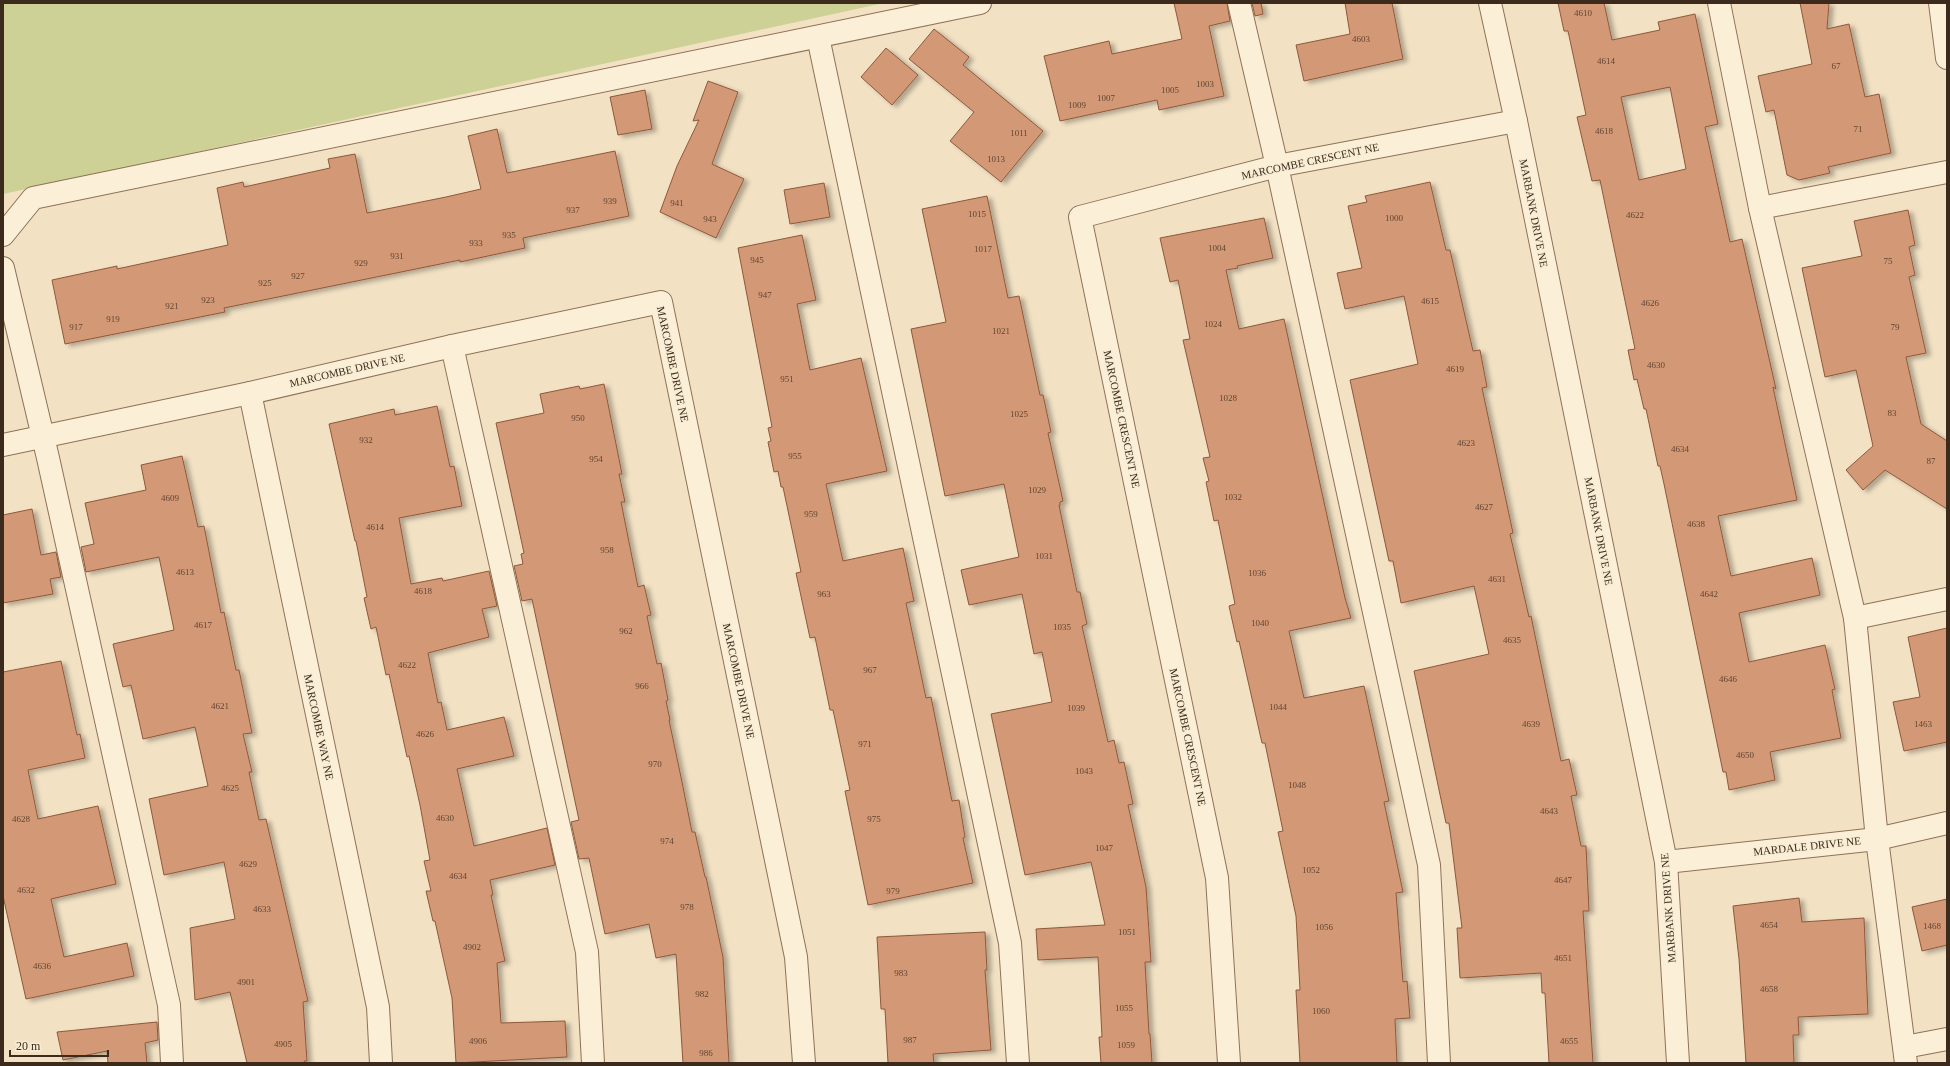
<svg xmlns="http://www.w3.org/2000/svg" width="1950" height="1066" viewBox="0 0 1950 1066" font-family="Georgia,serif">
<defs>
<filter id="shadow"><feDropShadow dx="4.5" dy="2.5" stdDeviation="2" flood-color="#0004"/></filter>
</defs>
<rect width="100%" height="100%" fill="#f2e1c3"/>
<polygon fill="#cdd195" points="3,3 884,3 3,194"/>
<g fill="#d39875" stroke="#8f583b" fill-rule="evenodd" filter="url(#shadow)">
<polygon points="1174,3 1227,3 1230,21 1209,26 1224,96 1159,110 1157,100 1060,121 1044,56 1109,41 1112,54 1182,39"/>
<polygon points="1252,3 1261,3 1263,14 1255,16"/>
<polygon points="1345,3 1392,3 1403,59 1304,81 1296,45 1350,34"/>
<path d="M 1558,3 L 1604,3 L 1612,40 L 1660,30 L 1658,22 L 1695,14 L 1718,124 L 1705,127 L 1730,242 L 1742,239 L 1776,389 L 1773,387 L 1797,500 L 1718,516 L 1731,576 L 1812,558 L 1820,595 L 1739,613 L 1749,662 L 1825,645 L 1835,689 L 1832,690 L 1841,738 L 1770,752 L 1775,780 L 1729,790 L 1726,772 L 1723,772 L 1664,484 L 1660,466 L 1658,466 L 1646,409 L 1644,409 L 1637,379 L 1634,380 L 1628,350 L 1635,349 L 1600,180 L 1592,181 L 1577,117 L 1586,115 L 1568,31 L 1564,31 ZM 1670,87 L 1686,169 L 1639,180 L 1621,97 Z"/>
<polygon points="1800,3 1829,3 1827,29 1849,24 1865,97 1879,94 1891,153 1828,167 1830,173 1799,180 1787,175 1774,110 1766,112 1758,76 1812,64"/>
<polygon points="934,29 969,57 963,65 1043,131 1001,182 950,141 974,112 909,59"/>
<polygon points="886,48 918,75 892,105 861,77"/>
<polygon points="708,81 738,92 712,164 744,179 716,238 660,212 677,166 699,120 693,121"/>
<polygon points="645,90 652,129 618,135 610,97"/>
<polygon points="497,129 507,173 615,151 629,216 523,238 525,248 460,262 460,260 224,308 225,312 65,344 52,280 117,266 117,269 228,245 217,188 243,182 244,187 330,168 328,159 355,154 367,213 446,197 481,189 468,136"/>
<polygon points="1430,182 1446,250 1450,250 1473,351 1480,350 1487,387 1482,388 1513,533 1510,534 1529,617 1531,616 1561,761 1569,759 1577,795 1571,796 1581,846 1586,846 1589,911 1583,911 1593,1063 1549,1063 1545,993 1542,993 1541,973 1460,978 1457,928 1462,928 1449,823 1446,823 1414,671 1489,654 1474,586 1401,603 1393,561 1389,561 1350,380 1418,364 1404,296 1345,309 1337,273 1362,268 1348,206 1367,202 1365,196"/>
<polygon points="824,183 830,217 790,224 784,190"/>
<polygon points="987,196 1008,298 1019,296 1040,395 1043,395 1051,432 1048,433 1063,501 1060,502 1060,505 1059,505 1077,592 1080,592 1087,624 1082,626 1108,742 1114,740 1119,763 1124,762 1133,804 1128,805 1146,887 1151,962 1145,962 1149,1034 1150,1034 1152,1063 1101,1063 1099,1037 1102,1037 1098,957 1038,960 1036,929 1105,925 1091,862 1025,875 991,714 1052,702 1042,652 1034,654 1022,594 969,605 961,570 1019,557 1004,484 945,496 911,329 946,322 922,209"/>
<polygon points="1908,210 1915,245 1909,247 1915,275 1909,277 1926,353 1906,357 1921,424 1947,441 1947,509 1885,470 1863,490 1846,470 1873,446 1856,370 1825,377 1802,268 1862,256 1854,221"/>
<polygon points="1264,218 1273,258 1237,266 1238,268 1226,270 1239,329 1284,319 1345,598 1351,618 1289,631 1304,698 1364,686 1389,801 1384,802 1403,892 1396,893 1403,982 1407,981 1410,1018 1395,1019 1397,1063 1300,1063 1296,990 1300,990 1296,916 1278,832 1283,831 1265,743 1262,743 1239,641 1237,642 1229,606 1235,604 1218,520 1214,521 1206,482 1209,481 1203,458 1210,457 1183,340 1190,339 1178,280 1170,282 1160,238"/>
<polygon points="802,235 816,300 797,304 810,370 861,358 887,471 826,484 843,561 903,548 914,601 906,603 926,698 931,697 952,801 959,800 965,837 963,838 973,883 868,905 845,791 850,790 833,710 830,710 815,637 810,638 796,573 801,572 783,487 781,487 778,471 774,472 768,442 771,441 768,428 772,427 738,248"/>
<polygon points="604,384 622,474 619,474 625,502 621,502 638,587 644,585 651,615 647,616 657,664 661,663 668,700 666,701 670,720 669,720 682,782 692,832 695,832 705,877 706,877 723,957 729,1063 683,1063 676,954 656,958 649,924 605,934 589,858 579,859 571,822 579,820 532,599 522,601 514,566 523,564 521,554 524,553 496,423 544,413 540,394 579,386 580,389"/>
<polygon points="437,406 450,467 454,466 462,506 399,518 411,584 442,578 443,581 489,571 497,606 482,609 489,637 428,653 438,703 441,702 447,730 504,717 514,756 457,769 474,846 547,828 555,865 490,880 493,895 491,895 505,961 497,963 501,1023 565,1021 567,1057 456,1063 452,998 435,921 433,921 426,891 431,891 424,861 430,860 420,805 409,756 407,757 389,674 386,675 376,627 371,629 364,598 367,597 356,541 355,541 329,424 394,409 395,415"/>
<polygon points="182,456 198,527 204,526 221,613 224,612 236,670 239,670 252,733 243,734 252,772 249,772 259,820 266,819 308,1001 303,1002 307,1061 304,1061 305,1063 247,1063 230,992 195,1000 190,928 235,919 224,862 164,875 149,799 208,786 195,727 143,739 131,685 123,687 113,644 174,630 159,557 86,572 81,547 94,544 85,503 146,490 141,465"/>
<polygon points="32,509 41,555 56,552 61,577 50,579 53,594 3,603 3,515"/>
<polygon points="1947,628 1947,742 1904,751 1893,702 1920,697 1908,637"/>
<polygon points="61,661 77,735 80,734 85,758 28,770 38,819 98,806 116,884 51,899 64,957 127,943 134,976 26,999 3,896 3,672"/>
<polygon points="1799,898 1802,922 1864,918 1868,1014 1798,1017 1799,1035 1793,1035 1794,1063 1746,1063 1739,959 1733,906"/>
<polygon points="1947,899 1947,945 1922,951 1912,907"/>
<polygon points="985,932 987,970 985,970 991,1050 933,1054 934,1063 888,1063 885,1009 881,1009 877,937"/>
<polygon points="157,1022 158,1040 145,1043 147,1063 108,1063 107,1051 63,1060 57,1032"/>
</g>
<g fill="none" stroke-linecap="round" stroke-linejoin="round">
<defs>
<g id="minor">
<polyline points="1239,3 1277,166 1429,865 1439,1063"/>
<polyline points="1490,3 1516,121 1666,862 1678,1063"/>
<polyline points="1719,3 1760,208 1855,618 1877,839 1906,1063"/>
<polyline points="1940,3 1947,58"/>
<polyline points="818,37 1010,943 1018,1063"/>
<polyline points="1760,208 1947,172"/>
<polyline points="3,235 33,198 980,3"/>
<polyline points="3,268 48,458 169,1005 172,1063"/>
<polyline points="452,346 587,952 593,1063"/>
<polyline points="250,393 378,1007 381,1063"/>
<polyline points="3,445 250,393 452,346 661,302 796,957 804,1063"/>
<polyline points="1855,618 1947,599"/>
<polyline points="1666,862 1877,839 1947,823"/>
<polyline points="1905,1047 1947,1039"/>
<polyline points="1229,1063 1217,878 1080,217 1277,166 1516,121"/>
</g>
</defs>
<use href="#minor" stroke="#8e7258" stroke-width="24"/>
<use href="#minor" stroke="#fcefd7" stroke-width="22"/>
</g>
<g text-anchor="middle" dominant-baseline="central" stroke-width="3" stroke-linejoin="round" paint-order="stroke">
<g font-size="9" fill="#624633">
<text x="1583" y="13">4610</text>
<text x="1361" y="39">4603</text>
<text x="1606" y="61">4614</text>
<text x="1836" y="66">67</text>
<text x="1205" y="84">1003</text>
<text x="1170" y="90">1005</text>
<text x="1106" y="98">1007</text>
<text x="1077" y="105">1009</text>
<text x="1858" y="129">71</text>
<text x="1604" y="131">4618</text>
<text x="1019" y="133">1011</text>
<text x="996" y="159">1013</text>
<text x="610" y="201">939</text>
<text x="677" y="203">941</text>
<text x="573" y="210">937</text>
<text x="977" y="214">1015</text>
<text x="1635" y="215">4622</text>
<text x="1394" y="218">1000</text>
<text x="710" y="219">943</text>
<text x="509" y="235">935</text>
<text x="476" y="243">933</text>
<text x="1217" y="248">1004</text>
<text x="983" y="249">1017</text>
<text x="397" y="256">931</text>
<text x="757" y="260">945</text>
<text x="1888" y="261">75</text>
<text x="361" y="263">929</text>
<text x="298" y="276">927</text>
<text x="265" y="283">925</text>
<text x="765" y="295">947</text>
<text x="208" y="300">923</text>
<text x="1430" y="301">4615</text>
<text x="1650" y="303">4626</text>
<text x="172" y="306">921</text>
<text x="113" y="319">919</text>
<text x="1213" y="324">1024</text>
<text x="76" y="327">917</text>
<text x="1895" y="327">79</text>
<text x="1001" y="331">1021</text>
<text x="1656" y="365">4630</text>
<text x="1455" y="369">4619</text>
<text x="787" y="379">951</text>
<text x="1228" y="398">1028</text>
<text x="1892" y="413">83</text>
<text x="1019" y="414">1025</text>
<text x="578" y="418">950</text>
<text x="366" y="440">932</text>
<text x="1466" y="443">4623</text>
<text x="1680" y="449">4634</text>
<text x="795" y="456">955</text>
<text x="596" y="459">954</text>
<text x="1931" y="461">87</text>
<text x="1037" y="490">1029</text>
<text x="1233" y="497">1032</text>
<text x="170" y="498">4609</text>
<text x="1484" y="507">4627</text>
<text x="811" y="514">959</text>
<text x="1696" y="524">4638</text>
<text x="375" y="527">4614</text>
<text x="607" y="550">958</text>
<text x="1044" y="556">1031</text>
<text x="185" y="572">4613</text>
<text x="1257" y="573">1036</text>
<text x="1497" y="579">4631</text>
<text x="423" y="591">4618</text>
<text x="824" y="594">963</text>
<text x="1709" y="594">4642</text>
<text x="1260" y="623">1040</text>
<text x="203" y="625">4617</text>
<text x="1062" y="627">1035</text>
<text x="626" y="631">962</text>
<text x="1512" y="640">4635</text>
<text x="407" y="665">4622</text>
<text x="870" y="670">967</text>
<text x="1728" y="679">4646</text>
<text x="642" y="686">966</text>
<text x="220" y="706">4621</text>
<text x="1278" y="707">1044</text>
<text x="1076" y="708">1039</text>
<text x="1531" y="724">4639</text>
<text x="1923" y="724">1463</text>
<text x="425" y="734">4626</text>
<text x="865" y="744">971</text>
<text x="1745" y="755">4650</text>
<text x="655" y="764">970</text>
<text x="1084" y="771">1043</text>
<text x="1297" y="785">1048</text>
<text x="230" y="788">4625</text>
<text x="1549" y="811">4643</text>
<text x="445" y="818">4630</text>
<text x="21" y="819">4628</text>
<text x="874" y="819">975</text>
<text x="667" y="841">974</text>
<text x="1104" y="848">1047</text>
<text x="248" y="864">4629</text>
<text x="1311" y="870">1052</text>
<text x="458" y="876">4634</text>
<text x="1563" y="880">4647</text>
<text x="26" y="890">4632</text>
<text x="893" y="891">979</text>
<text x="687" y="907">978</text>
<text x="262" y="909">4633</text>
<text x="1769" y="925">4654</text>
<text x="1932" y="926">1468</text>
<text x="1324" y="927">1056</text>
<text x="1127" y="932">1051</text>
<text x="472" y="947">4902</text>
<text x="1563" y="958">4651</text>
<text x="42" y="966">4636</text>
<text x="901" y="973">983</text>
<text x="246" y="982">4901</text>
<text x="1769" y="989">4658</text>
<text x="702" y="994">982</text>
<text x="1124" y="1008">1055</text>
<text x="1321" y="1011">1060</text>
<text x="910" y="1040">987</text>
<text x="478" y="1041">4906</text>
<text x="1569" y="1041">4655</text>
<text x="283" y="1044">4905</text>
<text x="1126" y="1045">1059</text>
<text x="706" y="1053">986</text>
</g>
<g font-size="11" fill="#3c2b1d" stroke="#f8ecd3">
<text transform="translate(1310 161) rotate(-12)">MARCOMBE CRESCENT NE</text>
<text transform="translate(1534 213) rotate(79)">MARBANK DRIVE NE</text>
<text transform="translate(673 364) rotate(78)">MARCOMBE DRIVE NE</text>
<text transform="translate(347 370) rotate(-13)">MARCOMBE DRIVE NE</text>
<text transform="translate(1122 419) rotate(78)">MARCOMBE CRESCENT NE</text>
<text transform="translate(1599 531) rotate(79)">MARBANK DRIVE NE</text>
<text transform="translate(739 681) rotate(78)">MARCOMBE DRIVE NE</text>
<text transform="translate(319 727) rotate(78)">MARCOMBE WAY NE</text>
<text transform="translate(1188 737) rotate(78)">MARCOMBE CRESCENT NE</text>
<text transform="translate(1807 846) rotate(-6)">MARDALE DRIVE NE</text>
<text transform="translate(1668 908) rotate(-94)">MARBANK DRIVE NE</text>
</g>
</g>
<rect width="1950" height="1066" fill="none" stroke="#3c2b1d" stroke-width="8"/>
<path d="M10 1050v6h98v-6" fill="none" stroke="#3c2b1d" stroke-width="2"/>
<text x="16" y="1050" font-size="12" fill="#3c2b1d" stroke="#f8ecd3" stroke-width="3" paint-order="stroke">20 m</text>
</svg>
